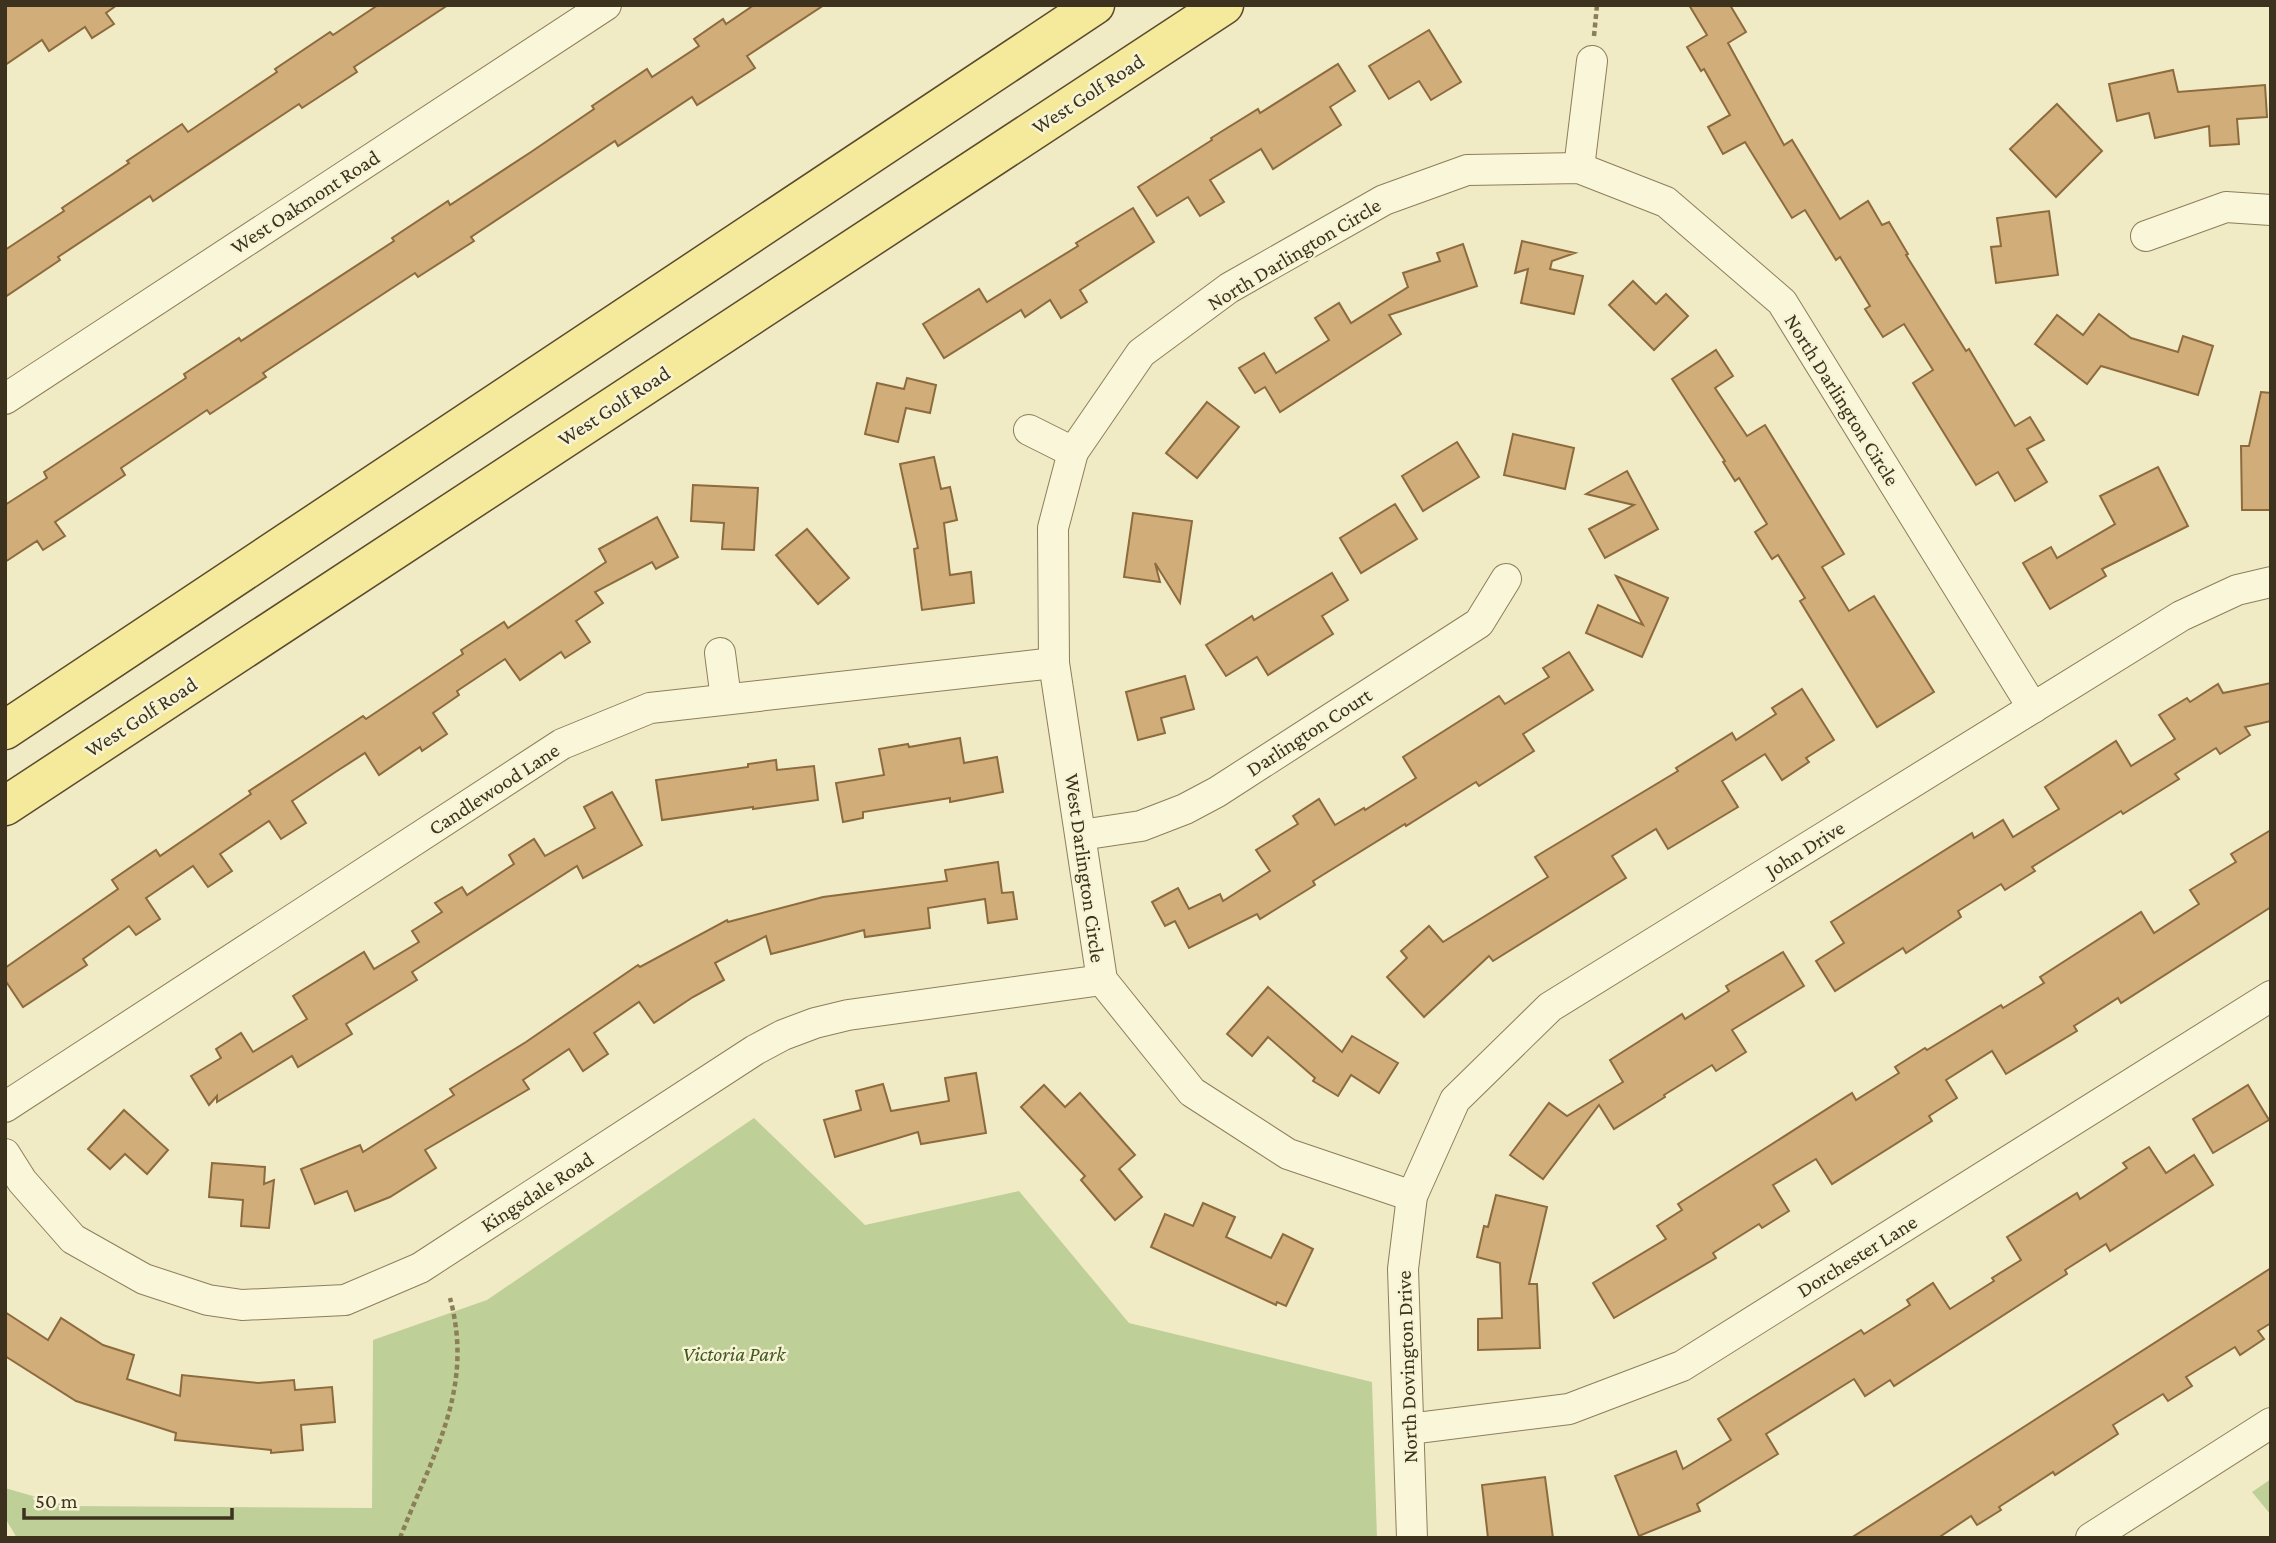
<svg xmlns="http://www.w3.org/2000/svg" width="2276" height="1543" viewBox="0 0 2276 1543" font-family="'Crimson Pro',serif">
<rect width="100%" height="100%" fill="#f0ebc5"/>
<g fill="#bfcf98">
<polygon points="754,1118 865,1225 1019,1191 1129,1323 1372,1382 1377,1538 17,1538 5,1518 5,1488 67,1506 372,1508 373,1340 487,1300"/>
<polygon points="2271,1479 2271,1515 2252,1492"/>
</g>
<g fill="#d0ad79" stroke="#8d6b3e" stroke-width="2">
<polygon points="5,5 117,5 106,13 114,24 92,38 85,27 49,51 42,40 5,65"/>
<polygon points="378,5 448,5 354,67 357,72 302,108 299,104 153,201 150,196 58,257 60,260 5,297 5,250 64,211 62,208 129,163 127,161 182,124 188,132 277,72 275,69 330,32 333,35"/>
<polygon points="754,5 824,5 747,56 755,68 697,105 692,97 618,146 615,141 471,237 474,241 418,277 415,273 263,373 266,377 210,414 207,410 121,468 125,475 55,522 65,536 43,550 37,541 5,562 5,505 47,478 44,472 186,378 184,374 239,338 241,341 394,241 392,238 448,201 450,205 531,152 594,109 592,106 647,69 652,77 699,46 694,39 723,19 726,24"/>
<polygon points="1689,5 1730,5 1746,32 1728,43 1784,145 1792,140 1840,219 1868,201 1882,225 1889,222 1908,254 1906,255 1966,351 1969,349 2015,426 2030,417 2044,440 2027,449 2047,482 2015,501 1998,472 1976,485 1913,383 1933,370 1904,324 1883,337 1865,309 1870,306 1840,257 1836,260 1805,210 1792,218 1745,142 1723,154 1708,127 1730,115 1704,69 1701,71 1687,47 1707,35"/>
<polygon points="1429,30 1461,82 1431,100 1419,81 1389,99 1369,66"/>
<polygon points="1338,64 1355,91 1330,107 1341,125 1273,169 1261,149 1210,180 1224,202 1200,216 1188,197 1157,216 1138,187 1212,140 1211,138 1258,109 1260,113"/>
<polygon points="2173,70 2178,92 2265,85 2267,117 2237,119 2239,144 2210,146 2209,126 2155,138 2149,113 2117,121 2109,84"/>
<polygon points="2057,104 2102,151 2056,197 2010,149"/>
<polygon points="1133,208 1154,242 1080,290 1087,302 1061,318 1050,300 1025,317 1021,310 944,358 923,324 979,289 987,302 1078,246 1076,243"/>
<polygon points="2049,211 2058,275 1996,283 1991,247 2001,246 1997,218"/>
<polygon points="1522,241 1575,253 1552,261 1550,269 1583,276 1574,314 1521,303 1528,269 1515,273"/>
<polygon points="1463,244 1477,286 1389,315 1401,334 1280,412 1265,387 1255,393 1239,368 1264,353 1276,373 1329,340 1315,318 1339,303 1351,323 1408,287 1403,273 1440,261 1437,253"/>
<polygon points="1633,281 1656,304 1666,294 1688,316 1654,350 1609,305"/>
<polygon points="2099,314 2131,338 2178,352 2183,336 2213,346 2198,395 2101,366 2087,384 2035,344 2057,315 2083,335"/>
<polygon points="1716,350 1733,376 1715,388 1747,436 1765,425 1844,554 1822,567 1849,611 1874,596 1934,692 1877,727 1800,601 1805,598 1778,555 1772,559 1755,532 1767,524 1739,478 1735,481 1723,462 1725,461 1672,379"/>
<polygon points="907,378 936,385 930,413 906,408 898,442 865,434 877,383 904,389"/>
<polygon points="2261,392 2271,393 2271,510 2242,510 2241,446 2249,446"/>
<polygon points="1207,402 1239,427 1197,478 1166,453"/>
<polygon points="1513,434 1574,448 1565,489 1504,475"/>
<polygon points="1457,442 1479,477 1423,511 1402,476"/>
<polygon points="934,457 941,489 950,487 957,520 944,523 950,575 971,572 974,603 922,610 914,549 918,548 900,464"/>
<polygon points="2158,467 2188,526 2102,569 2106,576 2050,609 2023,563 2051,547 2057,558 2115,524 2100,496"/>
<polygon points="1627,471 1658,529 1605,558 1589,529 1634,505 1586,494"/>
<polygon points="693,485 758,488 754,550 722,549 724,523 691,521"/>
<polygon points="1395,504 1417,539 1361,573 1340,538"/>
<polygon points="1133,513 1192,521 1180,603 1155,563 1160,582 1124,577"/>
<polygon points="657,517 678,557 656,569 652,562 595,592 603,603 576,621 590,642 565,658 561,652 520,680 505,659 457,691 459,695 433,713 447,734 422,751 420,747 379,775 365,753 337,771 292,801 306,823 281,839 269,821 220,854 232,871 208,887 193,866 146,898 160,919 136,935 129,926 83,959 87,965 23,1007 5,980 5,968 118,889 112,880 156,850 160,856 251,794 249,791 301,757 363,716 366,719 463,654 461,650 504,622 508,628 606,562 599,549"/>
<polygon points="807,529 849,578 818,604 776,555"/>
<polygon points="1332,573 1348,600 1322,616 1333,634 1268,675 1257,657 1226,676 1206,645 1252,616 1254,620"/>
<polygon points="1616,576 1668,598 1642,657 1586,633 1598,605 1643,625"/>
<polygon points="1569,652 1593,690 1523,734 1534,751 1479,786 1476,782 1406,826 1405,824 1313,881 1315,885 1260,919 1257,914 1189,948 1175,921 1165,926 1152,902 1178,888 1189,909 1220,894 1223,901 1270,871 1256,850 1298,824 1293,816 1319,799 1335,825 1364,808 1365,810 1416,778 1403,757 1499,696 1505,704 1549,677 1543,668"/>
<polygon points="1185,676 1194,709 1161,718 1165,733 1138,740 1126,692"/>
<polygon points="2271,683 2271,721 2245,727 2250,735 2220,754 2216,748 2175,774 2179,779 2123,814 2121,811 2032,867 2035,871 2005,890 2001,884 1958,911 1961,917 1906,953 1903,948 1835,991 1816,961 1844,943 1831,922 1972,833 1974,838 2003,820 2013,837 2059,809 2045,787 2116,741 2131,766 2175,739 2159,715 2187,698 2190,702 2218,684 2223,693"/>
<polygon points="1802,689 1834,740 1806,758 1809,762 1782,780 1765,754 1722,781 1738,807 1668,849 1656,829 1612,856 1626,878 1493,961 1489,956 1424,1017 1387,977 1407,958 1401,951 1429,926 1443,942 1548,877 1535,857 1678,771 1676,768 1732,733 1736,740 1776,714 1772,708"/>
<polygon points="960,738 964,763 997,757 1003,792 950,802 950,798 863,812 863,818 843,822 836,783 884,775 879,749 908,744 909,747"/>
<polygon points="776,760 777,770 814,766 818,800 753,809 753,807 662,820 656,780 748,767 748,764"/>
<polygon points="612,792 642,845 583,878 577,866 412,972 417,980 346,1024 352,1034 298,1067 292,1056 217,1102 217,1096 209,1105 191,1076 221,1058 216,1049 241,1033 253,1052 307,1019 293,996 364,952 374,969 419,942 412,931 442,912 435,903 462,887 467,895 514,864 509,855 534,839 545,856 595,828 584,807"/>
<polygon points="2271,830 2271,907 2121,1003 2118,998 2074,1026 2077,1031 2006,1074 1992,1051 1946,1080 1957,1098 1929,1116 1932,1121 1832,1184 1816,1159 1773,1185 1789,1211 1762,1228 1759,1224 1713,1253 1716,1258 1614,1318 1593,1283 1666,1239 1657,1226 1682,1210 1678,1204 1852,1093 1856,1100 1899,1073 1895,1067 1925,1048 1927,1050 2001,1005 2003,1008 2044,983 2040,977 2141,912 2154,933 2199,904 2190,890 2236,862 2231,854"/>
<polygon points="998,862 1002,893 1013,892 1017,919 988,923 985,899 928,908 930,928 865,937 864,930 771,954 766,936 715,963 724,980 693,997 654,1023 639,1002 594,1033 608,1054 583,1071 569,1049 523,1080 529,1089 425,1150 436,1168 390,1197 355,1211 347,1191 315,1204 301,1169 360,1145 363,1152 454,1095 450,1089 526,1042 638,965 640,967 727,920 728,922 823,897 947,881 945,870"/>
<polygon points="1783,952 1804,986 1732,1030 1746,1052 1716,1071 1712,1065 1664,1095 1665,1097 1614,1129 1599,1105 1543,1179 1510,1155 1549,1103 1567,1116 1623,1082 1610,1060 1682,1014 1685,1019 1729,991 1726,986"/>
<polygon points="1268,987 1342,1052 1352,1036 1398,1063 1379,1093 1351,1075 1338,1096 1313,1081 1315,1078 1268,1037 1252,1056 1227,1034"/>
<polygon points="976,1073 986,1133 921,1144 918,1132 835,1157 824,1120 861,1110 856,1091 883,1084 891,1111 949,1101 945,1078"/>
<polygon points="1044,1085 1065,1107 1080,1093 1135,1155 1119,1169 1142,1197 1115,1220 1081,1180 1085,1176 1021,1107"/>
<polygon points="2248,1085 2269,1120 2213,1153 2193,1119"/>
<polygon points="124,1110 168,1150 147,1174 125,1154 110,1169 88,1149"/>
<polygon points="2149,1147 2166,1173 2194,1155 2213,1185 2110,1251 2106,1244 2065,1270 2067,1274 1894,1386 1890,1380 1865,1396 1854,1379 1766,1434 1778,1454 1697,1504 1700,1511 1639,1536 1615,1476 1676,1451 1683,1469 1731,1440 1718,1419 1861,1330 1864,1334 1910,1305 1907,1300 1933,1283 1950,1309 1994,1281 1992,1278 2021,1260 2007,1237 2077,1193 2080,1199 2127,1168 2123,1163"/>
<polygon points="212,1163 265,1167 264,1184 274,1180 269,1228 241,1226 243,1200 209,1197"/>
<polygon points="1496,1195 1547,1207 1529,1284 1537,1284 1540,1348 1478,1350 1478,1319 1502,1318 1500,1263 1477,1257 1484,1226 1488,1227"/>
<polygon points="1203,1203 1235,1217 1226,1237 1271,1258 1283,1234 1313,1249 1286,1306 1277,1302 1276,1305 1151,1247 1165,1214 1193,1226"/>
<polygon points="2271,1268 2271,1323 2258,1331 2264,1339 2240,1355 2235,1347 2186,1377 2192,1386 2168,1401 2163,1394 2113,1425 2118,1434 2055,1475 2053,1472 1999,1507 2001,1510 1977,1525 1971,1516 1938,1538 1851,1538"/>
<polygon points="5,1312 48,1340 61,1318 103,1345 134,1355 127,1379 180,1396 182,1375 258,1383 294,1380 295,1390 332,1387 335,1422 301,1425 303,1450 271,1453 271,1450 175,1440 176,1433 76,1401 5,1356"/>
<polygon points="1545,1477 1553,1538 1488,1538 1482,1485"/>
</g>
<g fill="none" stroke-linecap="round" stroke-linejoin="round">
<defs>
<g id="minor">
<polyline points="1579,168 1592,61"/>
<polyline points="2146,236 2226,207 2271,210"/>
<polyline points="5,399 606,5"/>
<polyline points="1029,430 1073,452"/>
<polyline points="720,653 726,699"/>
<polyline points="1081,835 1141,826 1185,809 1217,792 1479,623 1506,579"/>
<polyline points="5,1107 562,744 650,708 1054,663"/>
<polyline points="5,1154 22,1181 73,1239 144,1279 208,1300 242,1305 345,1300 420,1268 755,1050 783,1035 815,1023 848,1015 1102,980"/>
<polyline points="1412,1196 1288,1154 1192,1092 1102,980 1054,663 1053,528 1073,452 1141,353 1229,288 1384,200 1467,170 1579,168 1666,202 1782,302 2033,708"/>
<polyline points="1409,1429 1569,1409 1682,1366 2271,996"/>
<polyline points="1412,1538 1403,1269 1412,1196 1455,1100 1550,1007 2181,616 2237,590 2271,582"/>
<polyline points="2091,1538 2271,1423"/>
</g>
<g id="primary">
<polyline points="5,730 1095,5"/>
<polyline points="5,806 1224,5"/>
</g>
</defs>
<use href="#minor" stroke="#8d7e5a" stroke-width="32"/>
<use href="#primary" stroke="#5a4a2e" stroke-width="41"/>
<g stroke="#8d7e5a" stroke-width="4.5" stroke-dasharray="5 3.5" stroke-linecap="butt">
<polyline points="1594,36 1597,5"/>
<path d="M 400,1538 C 432,1455 475,1390 450,1298"/>
</g>
<use href="#minor" stroke="#faf6d9" stroke-width="30"/>
<use href="#primary" stroke="#f5e99b" stroke-width="38"/>
</g>
<g text-anchor="middle" dominant-baseline="central" stroke-width="5" stroke-linejoin="round" paint-order="stroke">
<g font-size="21" fill="#3c321e" stroke="#f7f3d5">
<text transform="translate(1088 94) rotate(-33)">West Golf Road</text>
<text transform="translate(305 202) rotate(-33)">West Oakmont Road</text>
<text transform="translate(1294 254) rotate(-31)">North Darlington Circle</text>
<text transform="translate(1842 400) rotate(58)">North Darlington Circle</text>
<text transform="translate(614 406) rotate(-33)">West Golf Road</text>
<text transform="translate(141 717) rotate(-33)">West Golf Road</text>
<text transform="translate(1309 732) rotate(-33)">Darlington Court</text>
<text transform="translate(494 789) rotate(-33)">Candlewood Lane</text>
<text transform="translate(1805 849) rotate(-32)">John Drive</text>
<text transform="translate(1085 868) rotate(82)">West Darlington Circle</text>
<text transform="translate(537 1192) rotate(-33)">Kingsdale Road</text>
<text transform="translate(1857 1256) rotate(-32)">Dorchester Lane</text>
<text transform="translate(1407 1367) rotate(-92)">North Dovington Drive</text>
</g>
<g font-size="21" font-style="italic" fill="#425924" stroke="#f7f3d5">
<text x="734" y="1354">Victoria Park</text>
</g>
</g>
<rect width="2276" height="1543" fill="none" stroke="#3c321e" stroke-width="14"/>
<path d="M24 1508v10h208v-10" fill="none" stroke="#3c321e" stroke-width="3.5"/>
<text x="35" y="1508" font-size="21" fill="#3c321e" stroke="#f7f3d5" stroke-width="5" paint-order="stroke">50 m</text>
</svg>
